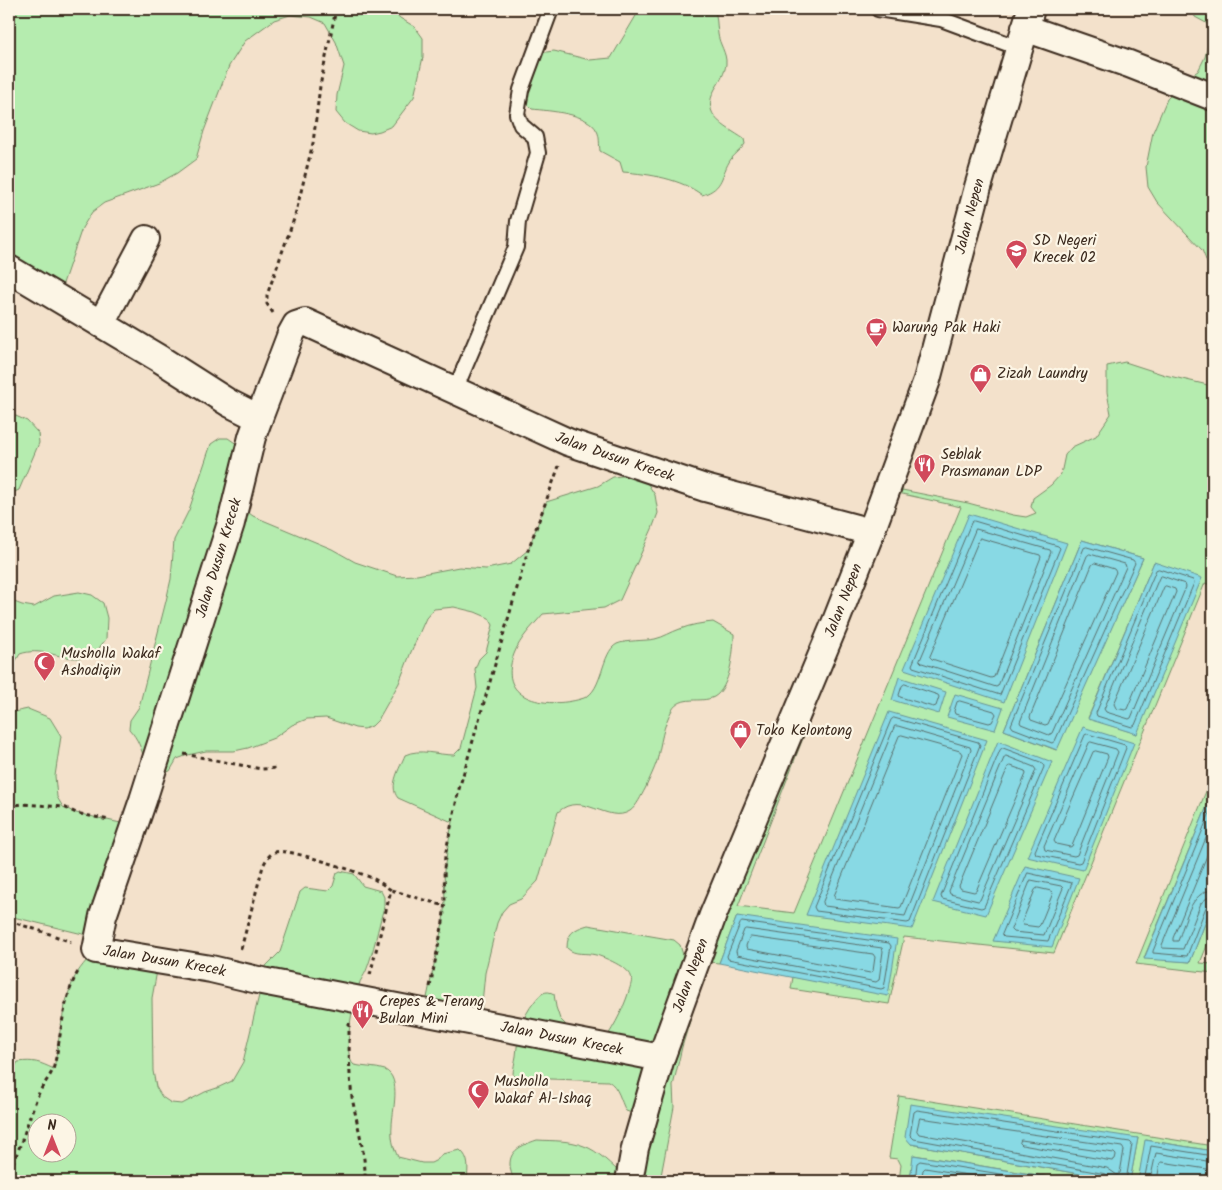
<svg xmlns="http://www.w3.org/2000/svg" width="1222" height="1190" viewBox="0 0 1222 1190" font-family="Kalam,sans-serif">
<rect width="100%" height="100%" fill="#f3e1cb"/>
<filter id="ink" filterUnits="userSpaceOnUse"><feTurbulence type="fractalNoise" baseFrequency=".02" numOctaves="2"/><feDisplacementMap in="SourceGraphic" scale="10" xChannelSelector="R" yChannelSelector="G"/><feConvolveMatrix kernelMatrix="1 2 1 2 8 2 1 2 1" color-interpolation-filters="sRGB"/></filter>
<g filter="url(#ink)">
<g fill="#b5ecaf" stroke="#788b66" fill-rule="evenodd">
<polygon points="9,9 390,9 400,18 415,27 423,38 423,57 414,97 392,126 380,131 371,133 358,131 345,123 336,112 337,95 344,66 336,42 325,23 311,17 290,15 274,20 245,41 229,66 204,131 196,159 177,173 159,183 104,203 92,212 82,228 58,298 9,269"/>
<path d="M 640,9 L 713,9 L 715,10 C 717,18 717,26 718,34 C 719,44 727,53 726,64 C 725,73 720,81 715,89 C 700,116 725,126 744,139 L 745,144 C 741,150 735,154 731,159 C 720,175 725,188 702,195 C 681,179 650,174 623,172 L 620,162 L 600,151 C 599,145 600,136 597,131 C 589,113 549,111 532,109 L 525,102 L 529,68 L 539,53 L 554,51 L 590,60 L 611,58 Z"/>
<polygon points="1193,9 1213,9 1213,277 1202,250 1157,202 1148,187 1146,167 1153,132 1167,99 1187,78 1198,71 1205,57 1210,36 1208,24 1195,17"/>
<path d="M 1125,362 L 1165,375 L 1208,385 L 1213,376 L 1213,586 L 1205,583 L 1054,953 L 904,937 L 889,1004 L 791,989 L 793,977 L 888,995 L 737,916 L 719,963 L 708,962 L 682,1047 L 673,1086 L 674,1107 L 660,1181 L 629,1181 L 635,1148 L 887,487 L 968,503 L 1013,515 L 1026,517 L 1036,513 L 1031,507 L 1033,498 L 1051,485 L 1061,474 L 1065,455 L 1072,447 L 1096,436 L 1111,414 L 1107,392 L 1107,366 ZM 898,493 L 961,507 L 794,913 L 738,906 ZM 1082,540 L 1143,558 L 1056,750 L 1004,730 ZM 1154,562 L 1137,734 L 1088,718 Z"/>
<polygon points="9,413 27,421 38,433 39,443 19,490 12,493 9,492"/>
<path d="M 220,438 L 228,438 L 241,447 L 242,508 L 253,516 L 332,549 L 355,562 L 397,576 L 417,575 L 459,567 L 486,569 L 511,564 L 528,550 L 546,502 L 598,486 L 613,477 L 630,475 L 646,481 L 655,495 L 658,513 L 652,529 L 620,600 L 604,608 L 543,614 C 532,627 520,638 514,654 C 495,703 551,709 584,698 C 603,691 601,652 617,644 C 626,640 645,641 655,639 C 664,637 671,632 680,629 C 690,625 702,623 713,622 L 734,634 C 734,651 730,688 714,697 C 700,704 682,694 672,710 C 663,725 661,744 657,761 C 654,770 649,780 645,789 C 641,796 637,806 630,811 C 608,825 582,790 558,812 L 538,881 L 521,899 L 509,904 L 502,912 L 497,923 L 485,973 L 480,1023 L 424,1012 L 443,922 L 445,900 L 444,870 L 452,822 L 398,798 C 388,786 400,768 405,755 C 420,748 437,755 454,755 L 461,748 L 477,688 L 475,669 L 479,659 L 486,652 L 493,625 L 489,618 L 475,612 L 454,607 L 434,609 L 426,618 L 411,652 L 399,683 L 378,720 L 372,726 L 364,729 L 355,728 L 326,718 L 307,719 L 292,725 L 274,738 L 248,748 L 234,751 L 206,751 L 188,755 L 177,759 L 170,771 L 158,775 C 154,771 147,766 145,760 C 140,747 139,740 129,729 L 130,720 L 139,707 L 166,601 L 171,579 L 174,540 L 189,510 L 211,444 Z"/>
<path d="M 79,592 L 92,595 L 103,603 L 107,618 L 106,639 L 93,656 C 88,657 82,658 77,658 C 57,658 40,647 20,654 L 12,667 L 9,667 L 9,600 L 22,605 L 34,607 L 54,596 Z"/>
<polygon points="28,709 50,718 61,736 55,776 57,797 63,807 76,813 134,826 99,938 9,916 9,713"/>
<polygon points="1213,774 1213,792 1144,958 1190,962 1213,903 1213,931 1200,963 1213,964 1213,973 1136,964"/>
<path d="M 340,871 L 354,874 L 363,886 L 381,891 L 384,897 L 384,907 C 378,928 374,951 366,971 C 364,976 360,980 359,985 C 354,1000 341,1054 354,1065 C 363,1067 376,1067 385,1070 C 402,1078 392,1112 392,1126 C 391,1137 393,1147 398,1157 L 422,1163 L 431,1163 L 437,1160 L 442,1154 L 460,1150 C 470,1158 468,1169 467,1181 L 9,1181 L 9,1076 L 18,1062 C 34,1060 39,1062 54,1069 C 59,1041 62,1006 73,981 C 78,969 88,959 96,950 L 159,960 L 152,998 L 153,1071 L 156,1087 L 162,1097 L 171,1103 L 182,1104 L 205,1092 L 217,1088 L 232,1081 L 243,1062 L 266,966 L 280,952 L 300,892 L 305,888 L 328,891 L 333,886 L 337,873 ZM 38,1122 L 68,1122 L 68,1152 L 38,1152 Z"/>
<path d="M 588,925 L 674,940 L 680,945 L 683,955 L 678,981 L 659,1021 L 651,1062 L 632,1113 L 626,1111 C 620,1100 619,1087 608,1081 L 550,1079 L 524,1082 L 517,1080 L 513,1075 C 513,1069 515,1062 516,1056 C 518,1035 521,1018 535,1001 C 540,994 546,989 554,994 L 556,1007 L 560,1019 L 568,1027 L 599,1049 C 612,1030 622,1013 629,991 C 630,987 633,980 631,976 C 629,968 604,957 596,955 C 585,952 575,956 567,948 C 567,933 574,929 588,925 Z"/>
<polygon points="899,1096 1213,1146 1213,1151 1146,1140 1138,1181 1130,1181 1138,1138 911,1144 1119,1181 1074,1181 914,1155 910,1181 899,1181 901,1165 898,1159 889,1158"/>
<path d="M 537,1140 C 553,1141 570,1140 584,1146 C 597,1150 613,1166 622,1175 L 622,1181 L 522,1181 L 513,1178 C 504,1154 516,1147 537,1140 Z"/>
</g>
<g fill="#88d9e4" stroke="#699395">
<polygon points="969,514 1067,543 1004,702 904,669"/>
<polygon points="1082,540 1143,558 1057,750 1004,730"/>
<polygon points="1154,562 1202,578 1137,734 1088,719"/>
<polygon points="899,677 946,692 939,714 892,700"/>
<polygon points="955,694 1003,708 995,730 947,717"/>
<polygon points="889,712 987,740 912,929 806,915"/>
<polygon points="1083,727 1134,743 1083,870 1027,857"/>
<polygon points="998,741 1052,762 986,915 933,902"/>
<polygon points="1213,792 1213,903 1190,962 1144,959"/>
<polygon points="1025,866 1079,878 1052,947 993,941"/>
<polygon points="737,916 897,939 888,996 719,963"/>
<polygon points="910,1104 1138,1138 1130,1181 1119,1181 911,1144 905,1137"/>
<polygon points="1145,1140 1213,1151 1213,1181 1138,1181"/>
<polygon points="913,1155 1074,1181 910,1181"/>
</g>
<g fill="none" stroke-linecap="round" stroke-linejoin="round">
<g stroke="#5a706d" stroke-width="1">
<polygon points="974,521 1058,546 1060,548 1000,695 913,667 912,665 971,523"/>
<polygon points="976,529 1050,550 1051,552 998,686 996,687 922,663 920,661"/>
<polygon points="980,538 1040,555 1041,557 994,677 991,678 932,659 930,657"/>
<polygon points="1087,547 1133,560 1135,563 1055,741 1052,743 1013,728 1011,725 1084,548"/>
<polygon points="1090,554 1125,564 1126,567 1052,733 1049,735 1021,724 1020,722 1087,556"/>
<polygon points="1095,563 1114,569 1116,572 1048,724 1045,725 1031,720 1030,717 1092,565"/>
<polygon points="1159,569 1193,580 1194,583 1135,725 1132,727 1097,716 1096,713 1156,570"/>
<polygon points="1162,576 1185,584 1186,587 1131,718 1129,719 1106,712 1104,709 1159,578"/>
<polygon points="1166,586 1175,589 1176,592 1127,709 1125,710 1116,708 1114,704 1164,587"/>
<polygon points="905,684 938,695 939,697 936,706 933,707 900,697 899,695 902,686"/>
<polygon points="960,701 994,711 996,714 992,722 989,723 955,714 954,711 957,702"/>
<polygon points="894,718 978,742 980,745 910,922 907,923 816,911 814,907 891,720"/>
<polygon points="895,726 898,726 970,747 971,750 905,916 824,906 823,902"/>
<polygon points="1088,734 1125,745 1126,748 1081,862 1078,863 1036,854 1035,851 1085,735"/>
<polygon points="902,735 960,751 962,754 901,907 899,908 835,899 834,896 899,736"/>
<polygon points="1091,742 1116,749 1118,752 1077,855 1074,856 1045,850 1044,846 1089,743"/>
<polygon points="1003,748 1043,763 1044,767 984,907 981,908 942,899 941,896 1000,750"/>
<polygon points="1096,751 1107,754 1108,757 1072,846 1070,847 1056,844 1054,841 1093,752"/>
<polygon points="1006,756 1034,767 1036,770 980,900 978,901 950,894 949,891 1004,758"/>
<polygon points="1011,766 1025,771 1026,774 976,891 974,892 961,889 959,886 1008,767"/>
<polyline points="1213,805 1153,951 1153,953 1187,956 1206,907 1209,904 1213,903"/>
<polyline points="1213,821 1162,945 1162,948 1183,949 1201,903 1207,898 1213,897"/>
<path d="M 1213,841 L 1173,938 L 1173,941 L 1178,941 C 1185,923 1190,891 1213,890"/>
<polygon points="1028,873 1072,883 1048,941 1004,937 1002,935"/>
<polygon points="1031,880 1061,886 1063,888 1044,935 1013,932 1011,930"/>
<polygon points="1038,888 1051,891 1053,893 1040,925 1038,927 1023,925 1022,922 1035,890"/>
<polygon points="742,922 889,943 891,946 884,988 881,989 728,959 727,956 740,924"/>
<polygon points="746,929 882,948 883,951 879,980 876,982 737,955 736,951 744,930"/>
<polygon points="751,937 873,954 875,957 873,971 870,973 747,949 746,946 749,938"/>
<polygon points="920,1118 1122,1147 1124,1150 1120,1173 1117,1175 1107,1168 919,1134 917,1131"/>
<polygon points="1021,1140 1114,1153 1116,1155 1115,1159 1112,1161 1022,1145 1020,1143"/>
<polyline points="915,1181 917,1163 920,1161 1043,1181"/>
<polyline points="921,1181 923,1170 925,1168 1005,1181"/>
<polyline points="1111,1181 1110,1177 1106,1174 914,1139 910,1135 914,1112 917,1110 1130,1142 1132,1144 1126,1181"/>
<polyline points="1144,1181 1151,1146 1213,1156"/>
<polyline points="1150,1181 1156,1153 1213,1162"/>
<polyline points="1157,1181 1160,1163 1162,1162 1213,1170"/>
</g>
<defs>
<g id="service">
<polyline points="878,9 941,19 1019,48"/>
<polyline points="455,390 516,247 518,221 538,153 535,137 521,125 517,114 521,90 551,9"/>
</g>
<g id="minor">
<polyline points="1025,28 1129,64 1213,97"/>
<path id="s1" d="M 9,269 L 160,359 L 229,403 L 259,418 L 291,334 L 296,325 L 305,322 L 568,442 L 705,488 L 871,532"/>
<polyline points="101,324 146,239"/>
<path id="s2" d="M 259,418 L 252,437 L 231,523 L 143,800 L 103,916 L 96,950 L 211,969 L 262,981 L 661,1058"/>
<path id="s3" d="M 629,1181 L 635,1148 L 661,1058 L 713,915 L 836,621 L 871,532 L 927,380 L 978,187 L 1031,9"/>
</g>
</defs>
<use href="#service" stroke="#3b2a1e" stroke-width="18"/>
<use href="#minor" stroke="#3b2a1e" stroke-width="30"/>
<g stroke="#3b2a1e" stroke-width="3" stroke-dasharray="4 4" stroke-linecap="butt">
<polyline points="273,313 267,304 267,295 295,216 313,143 320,86 336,9"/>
<polyline points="184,754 261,769 277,768"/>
<polyline points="9,806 22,804 64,807 76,813 109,820"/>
<polyline points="9,921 47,933 71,942"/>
<path d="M 241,949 L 263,866 C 266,860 269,854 275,852 C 286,847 358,872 372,878 C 378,881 385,886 391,890"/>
<polyline points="370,975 391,890 445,906"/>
<polyline points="430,987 443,922 445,900 444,870 445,856 459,789 528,550 559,466"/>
<path d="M 349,1023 C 349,1048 349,1073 352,1097 C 357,1125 366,1153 365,1181"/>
<path d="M 9,1171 C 22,1146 28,1118 39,1093 C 43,1084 52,1075 54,1066 C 62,1035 62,998 79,970"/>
</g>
<use href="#service" stroke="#fcf5e5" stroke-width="14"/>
<use href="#minor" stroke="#fcf5e5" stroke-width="26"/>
</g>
</g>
<defs>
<symbol id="school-pin" viewBox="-11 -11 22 30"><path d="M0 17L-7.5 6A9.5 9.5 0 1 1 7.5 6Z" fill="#d1495b" stroke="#fcf5e5"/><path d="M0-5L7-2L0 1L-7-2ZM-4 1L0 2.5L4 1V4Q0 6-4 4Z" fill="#fff"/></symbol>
<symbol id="cafe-pin" viewBox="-11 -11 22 30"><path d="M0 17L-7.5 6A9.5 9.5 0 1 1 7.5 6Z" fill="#d1495b" stroke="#fcf5e5"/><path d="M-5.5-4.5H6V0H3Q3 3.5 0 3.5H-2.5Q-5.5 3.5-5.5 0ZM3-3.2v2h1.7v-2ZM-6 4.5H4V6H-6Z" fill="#fff"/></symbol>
<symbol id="shop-pin" viewBox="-11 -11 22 30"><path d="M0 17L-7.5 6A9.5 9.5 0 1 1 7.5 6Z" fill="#d1495b" stroke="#fcf5e5"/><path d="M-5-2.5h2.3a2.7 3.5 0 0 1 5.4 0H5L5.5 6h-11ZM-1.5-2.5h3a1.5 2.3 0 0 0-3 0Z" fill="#fff"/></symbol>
<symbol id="restaurant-pin" viewBox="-11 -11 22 30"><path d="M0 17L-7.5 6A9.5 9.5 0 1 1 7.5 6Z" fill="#d1495b" stroke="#fcf5e5"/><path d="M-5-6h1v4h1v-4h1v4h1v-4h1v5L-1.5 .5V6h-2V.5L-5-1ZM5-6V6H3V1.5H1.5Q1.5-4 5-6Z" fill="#fff"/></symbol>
<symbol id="mosque-pin" viewBox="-11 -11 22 30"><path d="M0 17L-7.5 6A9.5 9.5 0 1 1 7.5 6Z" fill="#d1495b" stroke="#fcf5e5"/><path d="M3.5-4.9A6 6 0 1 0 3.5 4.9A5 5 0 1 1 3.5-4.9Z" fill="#fff"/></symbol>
</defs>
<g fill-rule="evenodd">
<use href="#school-pin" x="1004" y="238" width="25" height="34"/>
<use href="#cafe-pin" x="864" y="316" width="25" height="34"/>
<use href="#shop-pin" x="968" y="362" width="25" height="34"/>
<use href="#restaurant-pin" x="912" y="452" width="25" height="34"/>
<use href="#mosque-pin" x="32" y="650" width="25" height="34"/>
<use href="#shop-pin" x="728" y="718" width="25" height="34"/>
<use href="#restaurant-pin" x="350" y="998" width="25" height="34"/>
<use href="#mosque-pin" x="466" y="1078" width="25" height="34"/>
</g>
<g text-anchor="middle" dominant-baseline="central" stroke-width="4.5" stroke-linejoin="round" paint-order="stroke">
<g font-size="15" fill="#3b2a1e" stroke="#fcf5e5">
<text stroke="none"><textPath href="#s3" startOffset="1025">Jalan Nepen</textPath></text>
<text stroke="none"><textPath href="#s1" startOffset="739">Jalan Dusun Krecek</textPath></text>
<text transform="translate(219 558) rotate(-73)">Jalan Dusun Krecek</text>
<text stroke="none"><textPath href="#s3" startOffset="620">Jalan Nepen</textPath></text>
<text stroke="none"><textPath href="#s2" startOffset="626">Jalan Dusun Krecek</textPath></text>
<text stroke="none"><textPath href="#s3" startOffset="215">Jalan Nepen</textPath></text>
<text stroke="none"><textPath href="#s2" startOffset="1031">Jalan Dusun Krecek</textPath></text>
</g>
<g font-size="15" fill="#3b2a1e" stroke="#fcf5e5" text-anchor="start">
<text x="1033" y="241">SD Negeri<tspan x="1033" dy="17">Krecek 02</tspan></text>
<text x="892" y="328">Warung Pak Haki</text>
<text x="997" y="374">Zizah Laundry</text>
<text x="941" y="455">Seblak<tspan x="941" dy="17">Prasmanan LDP</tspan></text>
<text x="61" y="654">Musholla Wakaf<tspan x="61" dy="17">Ashodiqin</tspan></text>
<text x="756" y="731">Toko Kelontong</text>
<text x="379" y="1002">Crepes &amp; Terang<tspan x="379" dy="17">Bulan Mini</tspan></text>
<text x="494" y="1082">Musholla<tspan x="494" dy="17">Wakaf Al-Ishaq</tspan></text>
</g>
</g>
<rect width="1222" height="1190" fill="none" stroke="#fcf5e5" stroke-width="30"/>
<rect x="15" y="15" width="1192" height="1160" fill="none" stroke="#3b2a1e" stroke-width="2" filter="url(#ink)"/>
<g transform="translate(52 1138)"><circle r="24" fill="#fcf5e5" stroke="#afa495"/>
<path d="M0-4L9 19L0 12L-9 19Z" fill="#d1495b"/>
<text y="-8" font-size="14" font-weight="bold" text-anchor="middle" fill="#3b2a1e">N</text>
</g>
</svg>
